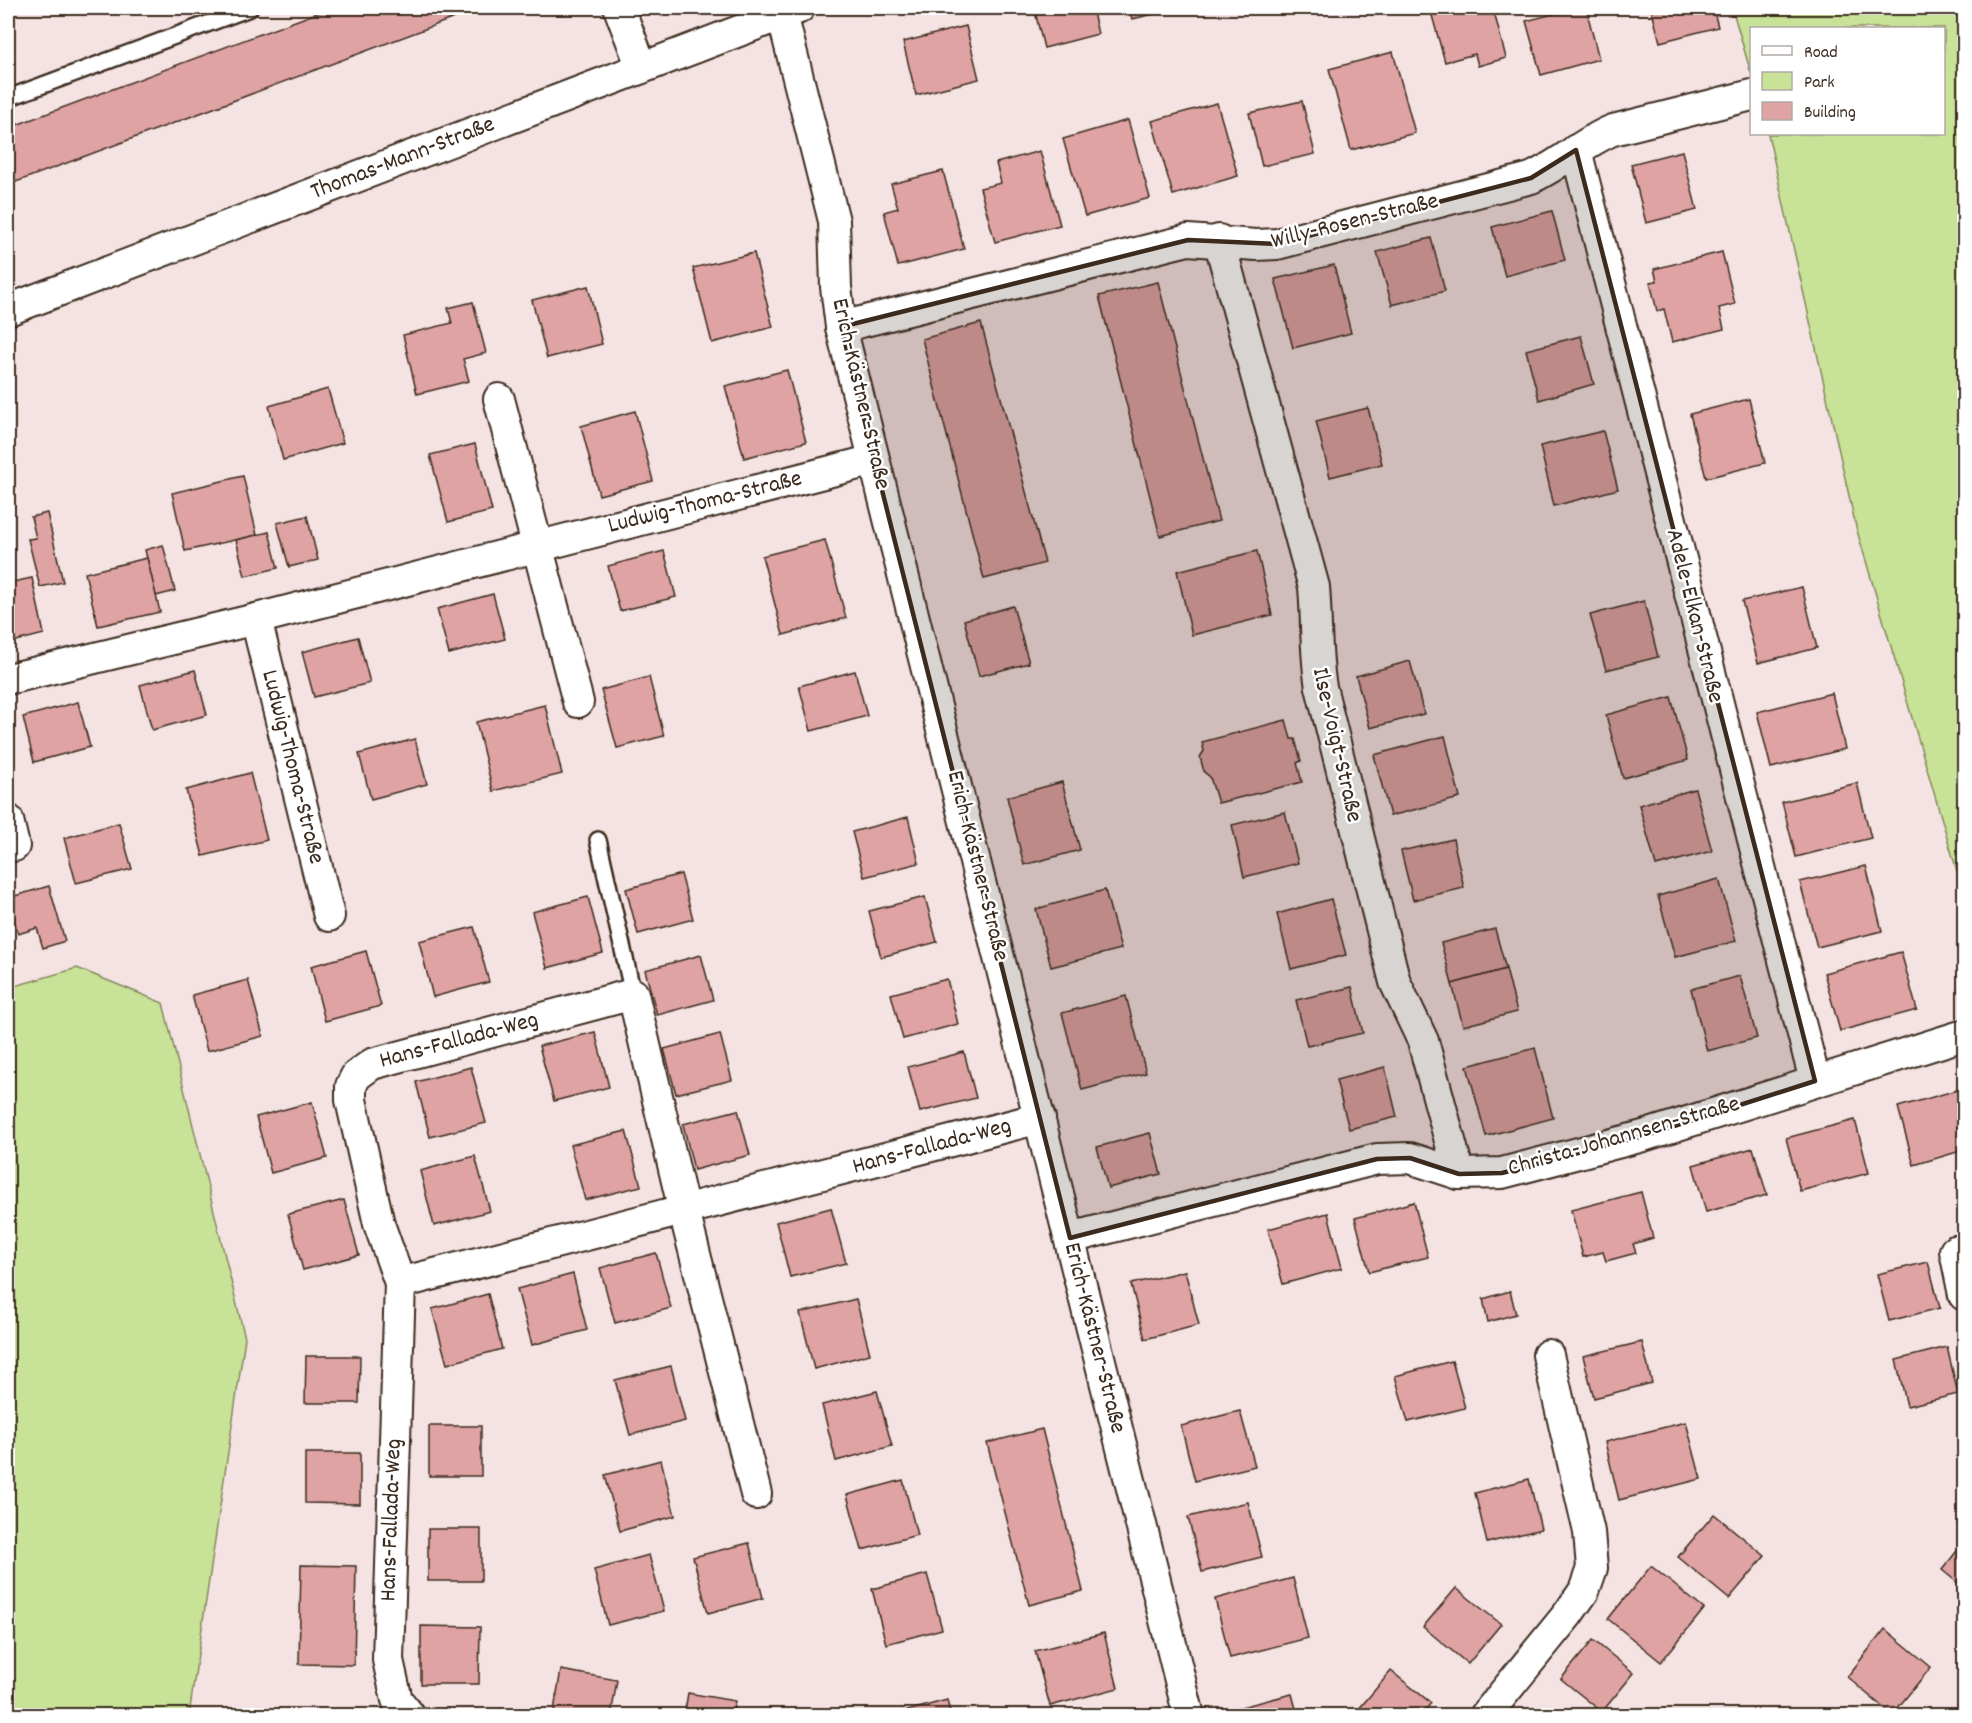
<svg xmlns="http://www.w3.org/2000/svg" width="1972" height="1723" viewBox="0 0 1972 1723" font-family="Dekko,sans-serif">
<rect width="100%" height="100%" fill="#f5e3e3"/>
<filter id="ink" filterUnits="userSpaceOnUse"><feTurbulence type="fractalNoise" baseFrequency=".0167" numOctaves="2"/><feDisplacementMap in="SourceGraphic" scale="12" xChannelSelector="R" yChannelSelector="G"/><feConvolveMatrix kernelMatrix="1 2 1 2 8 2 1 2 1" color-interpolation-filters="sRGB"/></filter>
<g filter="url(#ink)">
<g fill="#c8e298" stroke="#82865b" stroke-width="1.5">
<polygon points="1732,8 1964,8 1964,895 1856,527 1768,134 1944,134 1944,28 1752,28 1751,73"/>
<polygon points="77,968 163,1003 245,1338 189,1715 8,1715 8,988"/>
</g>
<g fill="#dea3a2" stroke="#3b2a1e" stroke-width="1.5">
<polygon points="330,8 481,8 8,185 8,128"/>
<polygon points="1034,8 1092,8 1098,34 1044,48"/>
<polygon points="1129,8 1180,8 1132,19"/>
<polygon points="1448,8 1493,8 1506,58 1478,66 1475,54 1445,62 1431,12"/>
<polygon points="1576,8 1586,8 1599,59 1541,75 1526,21"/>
<polygon points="1651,8 1713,8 1718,27 1660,42"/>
<polygon points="966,26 979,79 916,95 903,42"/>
<polygon points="1393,52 1415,133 1351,150 1329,69"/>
<polygon points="1302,101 1315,154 1262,166 1249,113"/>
<polygon points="1217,103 1238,176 1173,195 1152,121"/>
<polygon points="1128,120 1150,198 1085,216 1063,139"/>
<polygon points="1040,151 1060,225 995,242 980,188 1001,183 996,163"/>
<polygon points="1682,151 1697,210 1646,223 1631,164"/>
<polygon points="943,171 964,249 898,266 884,212 898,208 891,184"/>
<polygon points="1552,211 1565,260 1505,276 1492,227"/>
<polygon points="1431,238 1445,291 1392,305 1377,252"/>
<polygon points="1722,252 1735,304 1719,308 1724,329 1672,342 1664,309 1657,311 1650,282 1657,281 1654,269"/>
<polygon points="754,253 773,327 712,343 693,268"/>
<polygon points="1334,265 1351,333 1293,348 1275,279"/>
<polygon points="1158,282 1219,521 1160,536 1099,296"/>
<polygon points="588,286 602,344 547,358 532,300"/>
<polygon points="473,302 486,353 463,359 469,381 417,394 403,335 452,323 448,308"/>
<polygon points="981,323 1045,563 984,579 922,339"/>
<polygon points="1581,336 1594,384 1539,400 1526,350"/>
<polygon points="787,370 806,442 744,458 725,386"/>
<polygon points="328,389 343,443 283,460 269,406"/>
<polygon points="1749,399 1765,463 1706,478 1690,414"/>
<polygon points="1368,408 1382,464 1330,477 1316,421"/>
<polygon points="635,411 653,481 599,495 581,426"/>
<polygon points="1603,431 1618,489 1554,506 1540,446"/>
<polygon points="475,444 492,511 448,522 430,455"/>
<polygon points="243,476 257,535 185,551 172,493"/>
<polygon points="47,513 63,582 40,587 28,539 36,538 31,517"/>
<polygon points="307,516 318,560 289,567 277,523"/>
<polygon points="269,532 278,568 245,576 236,540"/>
<polygon points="825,540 846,618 783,635 762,556"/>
<polygon points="163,545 175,591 156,596 145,550"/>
<polygon points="664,551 676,597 620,611 608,566"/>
<polygon points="1257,551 1272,615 1192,635 1177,571"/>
<polygon points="147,558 160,612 98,626 85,573"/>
<polygon points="32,578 44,634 8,643 8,583"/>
<polygon points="1802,587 1817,648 1758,663 1742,601"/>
<polygon points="493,594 505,639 449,654 437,609"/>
<polygon points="1644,601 1658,657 1606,670 1590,615"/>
<polygon points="1013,606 1029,663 979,676 964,620"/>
<polygon points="358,637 370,683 314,697 302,652"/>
<polygon points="1410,661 1424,714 1370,728 1356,676"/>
<polygon points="195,670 207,715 152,730 140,685"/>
<polygon points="855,671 867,716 811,731 799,686"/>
<polygon points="649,677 664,736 617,748 601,690"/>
<polygon points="1832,693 1845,749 1771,768 1757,712"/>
<polygon points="1671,697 1688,760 1623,778 1606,715"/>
<polygon points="78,702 90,747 34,762 23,717"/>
<polygon points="545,705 562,774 493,791 476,722"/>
<polygon points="1286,720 1291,739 1295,739 1301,761 1297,763 1302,782 1218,803 1210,777 1204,772 1200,757 1204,751 1202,742"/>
<polygon points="1445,736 1460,798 1390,816 1374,755"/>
<polygon points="415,739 427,784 371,799 359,754"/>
<polygon points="250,773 267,840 203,856 186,790"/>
<polygon points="1062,782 1080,850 1024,865 1007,797"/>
<polygon points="1857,783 1871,838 1796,857 1782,802"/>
<polygon points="1695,789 1712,851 1656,866 1639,805"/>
<polygon points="1285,812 1298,863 1244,877 1232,825"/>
<polygon points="908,817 919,863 864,877 852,832"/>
<polygon points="119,823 132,869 76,883 64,838"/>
<polygon points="1453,839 1464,888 1413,900 1401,851"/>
<polygon points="1866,866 1882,931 1817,947 1800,882"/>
<polygon points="681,874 693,919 638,934 626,889"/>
<polygon points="1719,879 1736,941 1675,957 1658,896"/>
<polygon points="49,886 65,941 43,948 37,928 18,934 8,898"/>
<polygon points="1105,890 1121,949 1051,967 1036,909"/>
<polygon points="588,897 603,953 547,968 532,912"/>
<polygon points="925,897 937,942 881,957 869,911"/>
<polygon points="1331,899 1346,955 1291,969 1277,914"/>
<polygon points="474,927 489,982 433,997 419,941"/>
<polygon points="1495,929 1506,969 1452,984 1441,943"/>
<polygon points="366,951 381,1006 325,1021 311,966"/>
<polygon points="1901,952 1917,1010 1840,1031 1824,973"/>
<polygon points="701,955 713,1000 657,1015 645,970"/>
<polygon points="1506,969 1517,1012 1463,1026 1452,984"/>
<polygon points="1740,976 1757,1038 1707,1051 1691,989"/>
<polygon points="947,979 958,1024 903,1039 891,994"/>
<polygon points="248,980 263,1036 207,1051 192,995"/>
<polygon points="1352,987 1363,1033 1307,1046 1296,1000"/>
<polygon points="1126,996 1146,1073 1082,1090 1062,1013"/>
<polygon points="595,1032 609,1087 554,1101 539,1046"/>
<polygon points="720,1034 732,1080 676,1094 664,1049"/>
<polygon points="1535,1048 1553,1118 1486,1136 1467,1066"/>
<polygon points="964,1052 976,1098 920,1112 908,1067"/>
<polygon points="471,1067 486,1123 430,1137 416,1082"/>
<polygon points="1385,1067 1397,1117 1349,1129 1336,1080"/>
<polygon points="1964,1088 1964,1150 1914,1165 1898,1107"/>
<polygon points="312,1102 327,1158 271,1173 256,1117"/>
<polygon points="738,1110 750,1155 694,1170 683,1124"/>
<polygon points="1855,1120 1869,1173 1800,1191 1786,1138"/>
<polygon points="626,1131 641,1186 585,1200 570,1145"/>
<polygon points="1150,1133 1161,1174 1108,1188 1097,1147"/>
<polygon points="1753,1148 1767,1195 1706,1212 1693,1165"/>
<polygon points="475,1156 490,1211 434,1226 420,1171"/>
<polygon points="1641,1192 1653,1238 1633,1244 1636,1253 1606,1261 1603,1252 1583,1257 1571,1210"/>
<polygon points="344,1200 359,1255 303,1270 288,1214"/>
<polygon points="1414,1202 1428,1257 1369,1272 1355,1218"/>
<polygon points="831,1208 846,1263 790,1277 776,1222"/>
<polygon points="1328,1213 1342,1268 1283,1284 1268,1229"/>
<polygon points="656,1253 671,1308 615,1323 600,1268"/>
<polygon points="1928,1262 1940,1308 1889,1321 1877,1274"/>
<polygon points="1185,1271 1199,1325 1145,1339 1131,1284"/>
<polygon points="573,1274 587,1330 532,1345 517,1289"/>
<polygon points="1510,1291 1516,1314 1488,1322 1483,1299"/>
<polygon points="488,1294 502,1349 447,1364 432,1309"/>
<polygon points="856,1299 870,1354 814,1369 800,1313"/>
<polygon points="1642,1342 1652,1383 1594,1398 1583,1356"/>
<polygon points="1947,1347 1958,1394 1907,1406 1896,1360"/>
<polygon points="306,1356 360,1356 359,1403 305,1403"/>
<polygon points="1452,1361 1465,1408 1408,1422 1395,1376"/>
<polygon points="671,1366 685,1421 630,1435 615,1380"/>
<polygon points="877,1391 892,1446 836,1461 822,1405"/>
<polygon points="1240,1411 1255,1466 1195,1481 1181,1426"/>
<polygon points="1686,1422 1701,1479 1619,1500 1605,1442"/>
<rect x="429" y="1426" width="52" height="50"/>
<polygon points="1042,1429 1083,1591 1029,1605 987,1443"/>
<polygon points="305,1453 360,1453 360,1504 305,1503"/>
<polygon points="661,1460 675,1516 620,1531 605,1475"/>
<polygon points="1529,1479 1541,1529 1487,1543 1475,1493"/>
<polygon points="903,1480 917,1535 862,1550 847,1495"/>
<polygon points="1248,1502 1262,1557 1202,1572 1188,1517"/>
<polygon points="1714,1514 1765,1556 1729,1599 1678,1557"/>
<rect x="428" y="1529" width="53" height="52"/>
<polygon points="1964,1542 1964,1588 1942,1570"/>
<polygon points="749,1543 763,1598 708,1613 693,1557"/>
<polygon points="649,1555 664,1611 608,1625 594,1570"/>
<polygon points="301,1565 356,1566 354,1665 299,1664"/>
<polygon points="1651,1566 1704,1609 1661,1662 1608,1619"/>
<polygon points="927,1574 942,1629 886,1644 872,1589"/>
<polygon points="1293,1578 1308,1638 1230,1658 1215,1599"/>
<polygon points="1456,1588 1501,1624 1468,1664 1423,1627"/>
<polygon points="421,1626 480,1627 479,1684 421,1684"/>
<polygon points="1885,1629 1931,1667 1892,1715 1847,1677"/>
<polygon points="1104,1633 1118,1688 1050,1706 1035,1651"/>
<polygon points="1593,1640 1634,1673 1602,1712 1561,1679"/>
<polygon points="561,1670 617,1680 611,1716 553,1716"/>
<polygon points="1391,1671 1431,1703 1421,1716 1365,1716 1358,1710"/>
<polygon points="688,1693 735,1701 732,1716 684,1716"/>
<polygon points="1292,1694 1298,1716 1239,1716 1237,1708"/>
<polygon points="947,1700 951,1716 900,1716 900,1713"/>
</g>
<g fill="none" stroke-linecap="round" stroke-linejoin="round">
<defs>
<g id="lane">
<polyline points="8,98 250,8"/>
<polyline points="598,840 633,994"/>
</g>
<g id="street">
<polyline points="619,8 642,68"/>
<polyline points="782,14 834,221 836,287 841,327 1189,1716"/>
<polyline points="1576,150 1815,1081"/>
<path d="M 1219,240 L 1314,587 C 1317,621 1315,654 1321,687 L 1395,982 L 1423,1041 L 1459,1174"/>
<polyline points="8,310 799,8"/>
<path d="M 841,327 L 1188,240 L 1256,245 L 1277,244 L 1531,178 C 1560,165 1583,142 1613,130 L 1752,95"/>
<polyline points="499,399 578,702"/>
<polyline points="256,619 329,916"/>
<polyline points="8,679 256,619 874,460"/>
<polyline points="8,820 14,846"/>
<polyline points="1070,1238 1377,1159 1410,1158 1459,1174 1502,1173 1643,1136 1964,1035"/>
<polyline points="1955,1251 1964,1295"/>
<polyline points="400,1283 379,1224 351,1100 351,1086 356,1076 372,1064 633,994 684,1211 756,1494"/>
<polyline points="410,1716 397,1700 388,1660 400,1283 1040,1118"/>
<polyline points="1485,1716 1568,1614 1584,1591 1592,1568 1589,1532 1548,1355"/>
</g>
</defs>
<use href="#lane" stroke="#3b2a1e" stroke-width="20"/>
<use href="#street" stroke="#3b2a1e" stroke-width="34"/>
<use href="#lane" stroke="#fff" stroke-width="15"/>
<use href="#street" stroke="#fff" stroke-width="30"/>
</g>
</g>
<path fill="#3b2a1e" fill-opacity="0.2" stroke="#3b2a1e" stroke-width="4.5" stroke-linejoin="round" d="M 1576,150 L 1815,1081 L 1643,1136 L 1502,1173 L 1459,1174 L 1410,1158 L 1377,1159 L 1070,1238 L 841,327 L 1188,240 L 1277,244 L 1531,178 Z"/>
<g text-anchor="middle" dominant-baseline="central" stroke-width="5" stroke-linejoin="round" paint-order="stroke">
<g font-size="24" fill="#3b2a1e" stroke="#fff">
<text transform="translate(403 159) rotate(-21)">Thomas-Mann-Straße</text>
<text transform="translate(1355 222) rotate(-14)">Willy-Rosen-Straße</text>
<text transform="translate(860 394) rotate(77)">Erich-Kästner-Straße</text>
<text transform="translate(705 503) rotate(-14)">Ludwig-Thoma-Straße</text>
<text transform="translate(1694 616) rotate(76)">Adele-Elkan-Straße</text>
<text transform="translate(1336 745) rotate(77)">Ilse-Voigt-Straße</text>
<text transform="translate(292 767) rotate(76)">Ludwig-Thoma-Straße</text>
<text transform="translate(977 866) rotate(76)">Erich-Kästner-Straße</text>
<text transform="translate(459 1041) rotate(-15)">Hans-Fallada-Weg</text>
<text transform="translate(1624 1137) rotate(-16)">Christa-Johannsen-Straße</text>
<text transform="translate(932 1147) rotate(-15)">Hans-Fallada-Weg</text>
<text transform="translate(1094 1338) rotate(76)">Erich-Kästner-Straße</text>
<text transform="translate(392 1520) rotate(-88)">Hans-Fallada-Weg</text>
</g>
</g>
<rect width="1972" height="1723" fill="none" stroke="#fff" stroke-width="30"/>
<rect x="15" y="15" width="1942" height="1693" fill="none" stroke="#3b2a1e" stroke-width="2" filter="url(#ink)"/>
<rect x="1750" y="27" width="195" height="108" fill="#ffffff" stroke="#b1aaa5" stroke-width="1.5"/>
<rect x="1762" y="46" width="30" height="9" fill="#ffffff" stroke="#b1aaa5" stroke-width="1.5"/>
<text x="1804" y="57" font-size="18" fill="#3b2a1e">Road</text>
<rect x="1762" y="72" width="30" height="18" fill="#c8e298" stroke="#b1aaa5" stroke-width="1.5"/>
<text x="1804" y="87" font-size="18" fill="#3b2a1e">Park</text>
<rect x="1762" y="102" width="30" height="18" fill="#dea3a2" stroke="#b1aaa5" stroke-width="1.5"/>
<text x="1804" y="117" font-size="18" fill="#3b2a1e">Building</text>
</svg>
